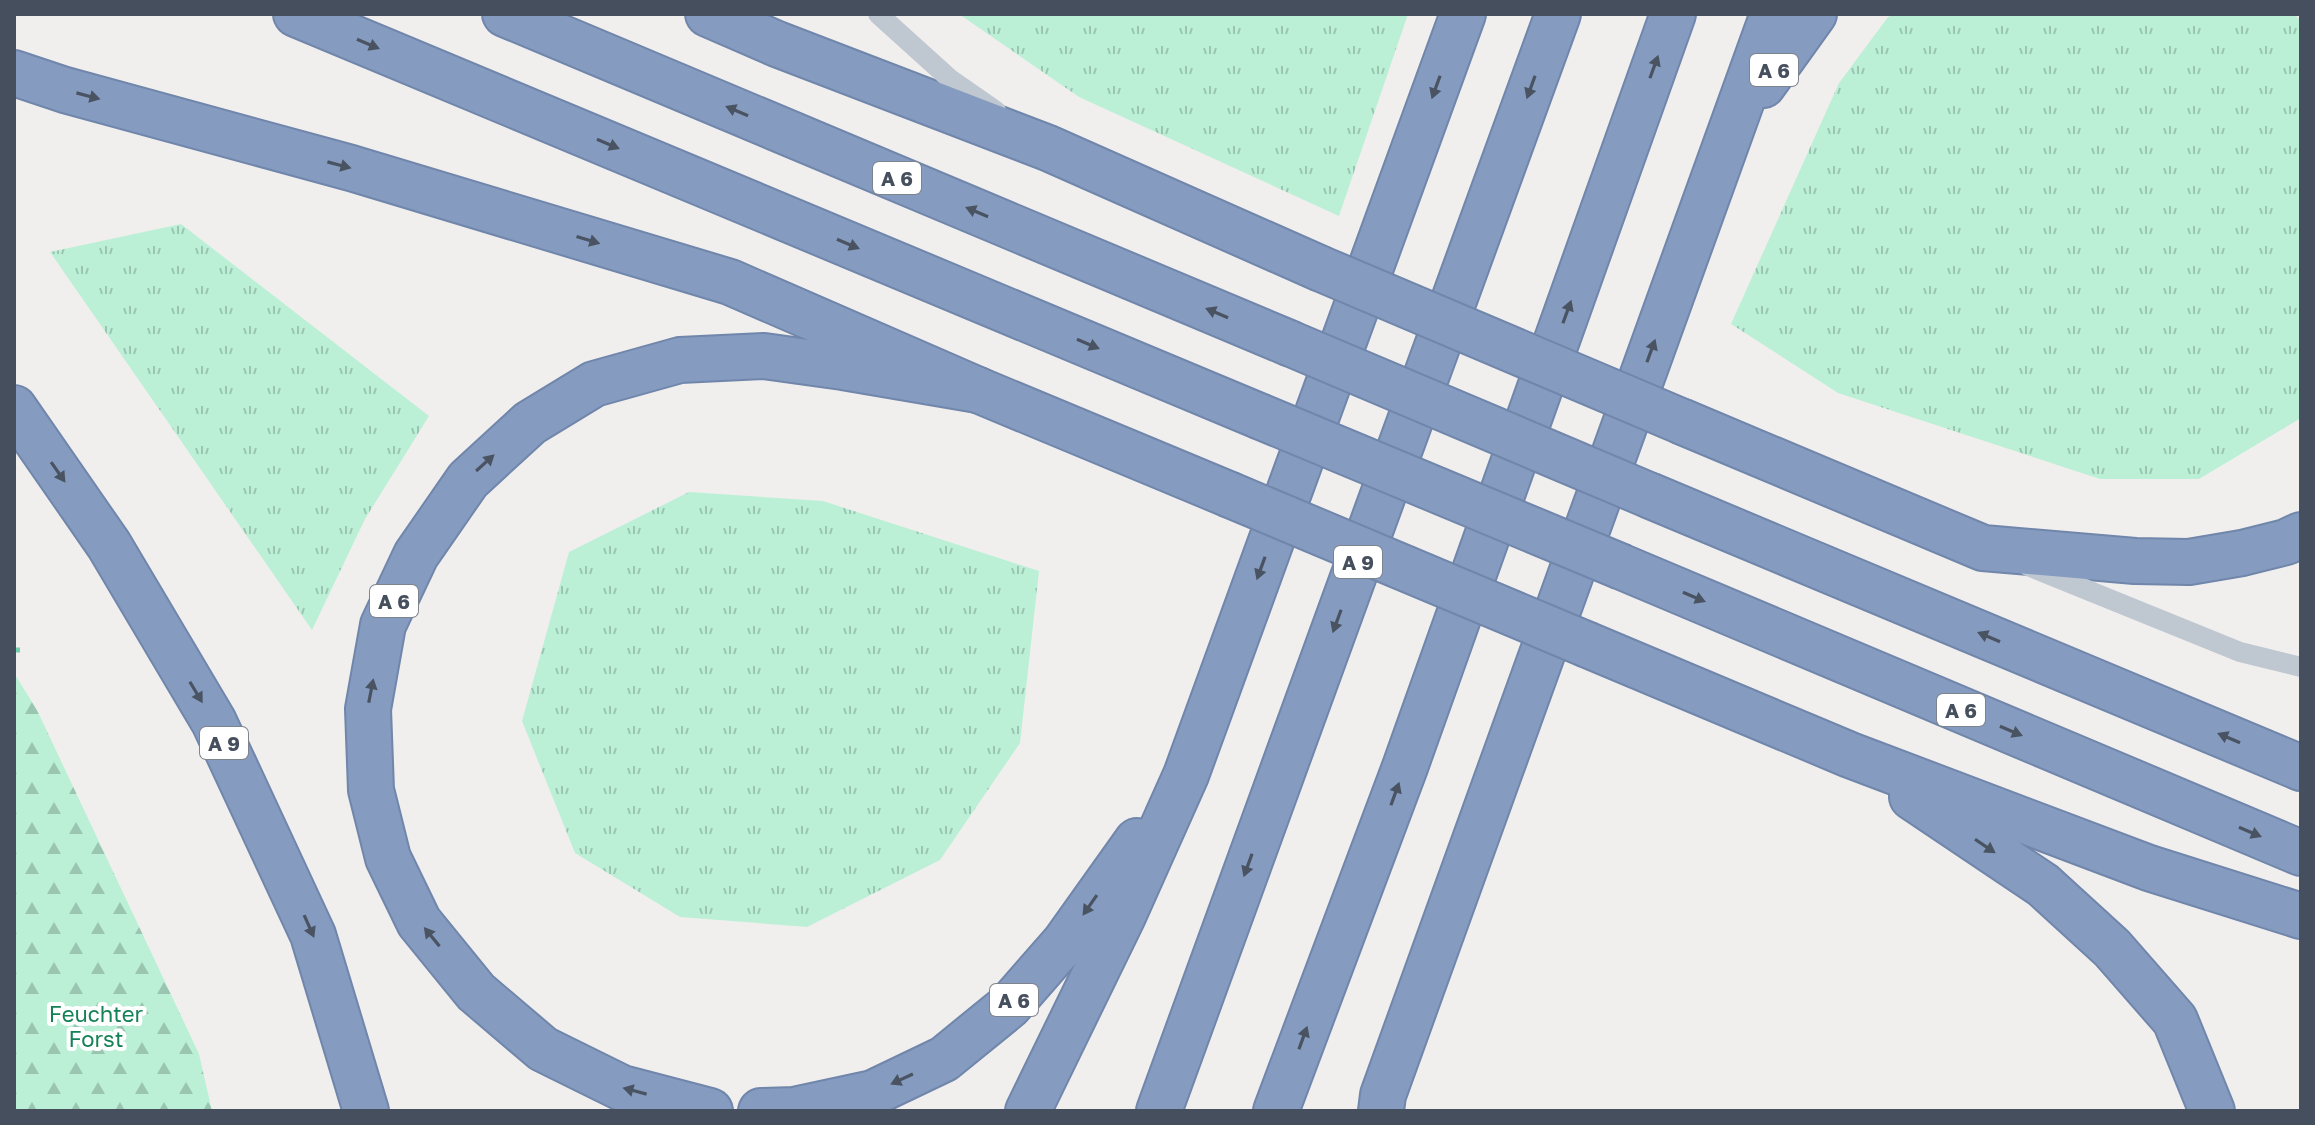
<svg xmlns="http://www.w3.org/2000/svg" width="2315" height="1125" viewBox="0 0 2315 1125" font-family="'Golos Text',sans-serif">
<defs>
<pattern id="grass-tufts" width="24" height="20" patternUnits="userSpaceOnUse" patternTransform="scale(2)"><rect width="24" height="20" fill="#bbf0d6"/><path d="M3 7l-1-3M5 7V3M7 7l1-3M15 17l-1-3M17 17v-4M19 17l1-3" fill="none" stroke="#9ac5b1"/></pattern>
<pattern id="forest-firs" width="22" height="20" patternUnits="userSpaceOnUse" patternTransform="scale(2)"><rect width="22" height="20" fill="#bbf0d6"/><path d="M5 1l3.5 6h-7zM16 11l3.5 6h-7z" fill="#9ac5b1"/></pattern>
</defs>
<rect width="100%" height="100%" fill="#f1efee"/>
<g fill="url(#grass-tufts)">
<polygon points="959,14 1408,14 1339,216 1079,97"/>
<polygon points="1895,14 2293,14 2301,20 2301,418 2199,479 2100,479 1838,393 1731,324 1839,83 1888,17"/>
<polygon points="181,224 429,416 365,519 312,630 50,252"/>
<polygon points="689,492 823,501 1039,571 1020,743 940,860 807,927 680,917 575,853 522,721 569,552"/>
</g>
<polygon fill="url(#forest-firs)" points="14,673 37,710 199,1054 212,1111 14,1111"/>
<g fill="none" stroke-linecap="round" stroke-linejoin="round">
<defs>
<g id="motorway">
<polyline points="296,14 1259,416"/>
<polyline points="505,14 1289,343"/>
<polyline points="708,14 777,44 1048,148 1319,268"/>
<polyline points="14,73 65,90 351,168 730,282 978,390 1228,494"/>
<polyline points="1763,85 1814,14"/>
<polyline points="14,408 109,545 214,722 313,935 366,1111"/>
<polyline points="1683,422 1983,548 2135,561 2189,562 2242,553 2286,542 2301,535"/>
<polyline points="1651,496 2301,768"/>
<polyline points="1622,567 2301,853"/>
<polyline points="1588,645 1850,755 2149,868 2301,916"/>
<polyline points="1912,797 2043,885 2112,948 2175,1020 2212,1111"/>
<polyline points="710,1111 622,1088 543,1049 476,992 419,922 388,858 371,790 368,709 383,625 416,555 468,480 530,423 594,384 680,360 764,356 843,367 978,390"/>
<polyline points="761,1111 794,1110 873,1093 944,1059 1009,1006 1065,942 1137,841"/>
<polyline points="1028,1111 1123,916 1186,775 1463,14"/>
<polyline points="1159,1111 1558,14"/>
<polyline points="1276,1111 1405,767 1673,14"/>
<polyline points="1381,1111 1383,1095 1773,14"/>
</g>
</defs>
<use href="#motorway" stroke="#7086ab" stroke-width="48"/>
<polyline stroke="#72d0ac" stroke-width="5" stroke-dasharray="6 4" stroke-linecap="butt" points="14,650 22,650"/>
<g stroke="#bfc7d1" stroke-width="20">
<polyline points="878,14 950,79 996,111"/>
<polyline points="2028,566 2240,652 2301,667"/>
</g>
<use href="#motorway" stroke="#859bbf" stroke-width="44"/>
<defs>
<g id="motorway-bridge">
<polyline points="1319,268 1683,422"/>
<polyline points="1289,343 1651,496"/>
<polyline points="1259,416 1622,567"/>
<polyline points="1228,494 1588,645"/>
</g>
</defs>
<use href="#motorway-bridge" stroke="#7086ab" stroke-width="48" stroke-linecap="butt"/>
<use href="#motorway-bridge" stroke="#859bbf" stroke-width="44"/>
</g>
<defs><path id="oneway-solid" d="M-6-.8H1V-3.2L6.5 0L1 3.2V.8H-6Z" transform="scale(2)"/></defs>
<g fill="#495362">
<use href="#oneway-solid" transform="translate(368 44) rotate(23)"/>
<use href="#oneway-solid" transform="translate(1654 67) rotate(-70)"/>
<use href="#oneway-solid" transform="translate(1436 87) rotate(110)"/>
<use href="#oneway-solid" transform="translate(1531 87) rotate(110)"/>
<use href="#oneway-solid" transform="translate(88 96) rotate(15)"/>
<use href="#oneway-solid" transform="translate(737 111) rotate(-157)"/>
<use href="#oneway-solid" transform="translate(608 144) rotate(23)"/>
<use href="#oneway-solid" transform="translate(339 165) rotate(15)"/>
<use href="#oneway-solid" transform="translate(977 212) rotate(-157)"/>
<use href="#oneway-solid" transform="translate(588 240) rotate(17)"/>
<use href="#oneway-solid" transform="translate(848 244) rotate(23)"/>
<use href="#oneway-solid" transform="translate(1567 312) rotate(-70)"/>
<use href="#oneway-solid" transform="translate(1217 313) rotate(-157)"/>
<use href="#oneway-solid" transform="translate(1088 344) rotate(23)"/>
<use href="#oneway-solid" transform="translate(1651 351) rotate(-70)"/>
<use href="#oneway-solid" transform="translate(485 463) rotate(-42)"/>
<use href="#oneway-solid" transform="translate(58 472) rotate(55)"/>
<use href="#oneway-solid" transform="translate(1261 568) rotate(110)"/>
<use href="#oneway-solid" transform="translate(1694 597) rotate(23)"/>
<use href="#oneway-solid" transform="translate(1337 621) rotate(110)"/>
<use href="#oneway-solid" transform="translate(1989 637) rotate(-157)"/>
<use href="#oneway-solid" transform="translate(371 691) rotate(-79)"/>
<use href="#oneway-solid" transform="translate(196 692) rotate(59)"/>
<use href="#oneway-solid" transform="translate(2011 731) rotate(23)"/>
<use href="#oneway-solid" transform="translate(2229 738) rotate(-157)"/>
<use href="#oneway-solid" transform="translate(1395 794) rotate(-70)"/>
<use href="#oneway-solid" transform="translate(2250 832) rotate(23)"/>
<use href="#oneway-solid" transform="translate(1985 846) rotate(34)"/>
<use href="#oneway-solid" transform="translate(1248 865) rotate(110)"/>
<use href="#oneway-solid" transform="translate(1090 905) rotate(125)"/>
<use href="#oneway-solid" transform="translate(309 926) rotate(66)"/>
<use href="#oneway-solid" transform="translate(432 937) rotate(-129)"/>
<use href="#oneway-solid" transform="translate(1303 1038) rotate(-70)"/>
<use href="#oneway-solid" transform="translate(902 1079) rotate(155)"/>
<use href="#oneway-solid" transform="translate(635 1091) rotate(-165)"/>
</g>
<g text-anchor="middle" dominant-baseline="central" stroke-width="8" stroke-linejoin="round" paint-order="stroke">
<g fill="#fff" stroke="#7e848e" stroke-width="2">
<rect x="1750" y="54" width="48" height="32" rx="6"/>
<rect x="873" y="162" width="48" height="32" rx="6"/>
<rect x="1334" y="546" width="48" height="32" rx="6"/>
<rect x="370" y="585" width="48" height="32" rx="6"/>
<rect x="1937" y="694" width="48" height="32" rx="6"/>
<rect x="200" y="727" width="48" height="32" rx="6"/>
<rect x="990" y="984" width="48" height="32" rx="6"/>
</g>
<g font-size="20" font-weight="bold" fill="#464f5d">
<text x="1774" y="70">A 6</text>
<text x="897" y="178">A 6</text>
<text x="1358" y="562">A 9</text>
<text x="394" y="601">A 6</text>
<text x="1961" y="710">A 6</text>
<text x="224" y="743">A 9</text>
<text x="1014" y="1000">A 6</text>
</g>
<g font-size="22" fill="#148156" stroke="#fff">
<text x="96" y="1013">Feuchter<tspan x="96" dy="25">Forst</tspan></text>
</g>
</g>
<rect width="2315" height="1125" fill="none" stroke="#464f5d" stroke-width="32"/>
</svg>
